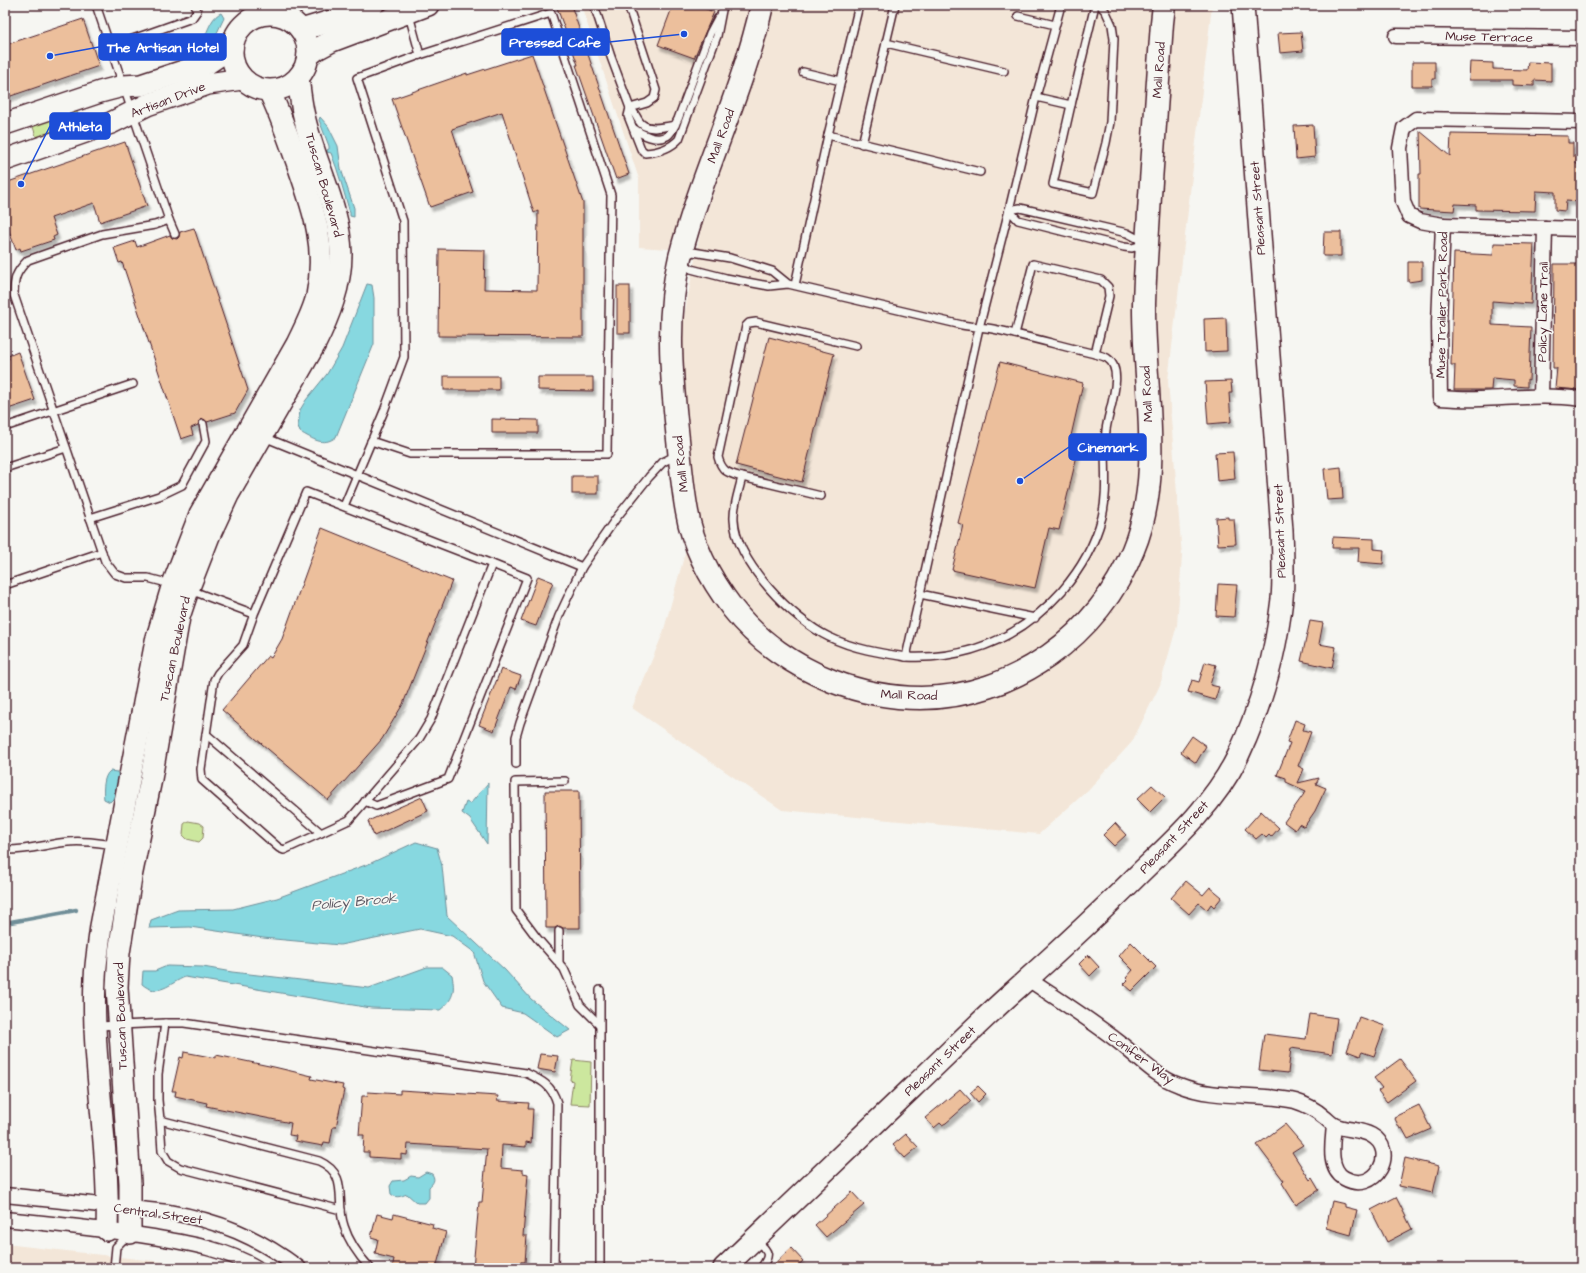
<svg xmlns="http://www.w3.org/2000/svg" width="1586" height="1273" viewBox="0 0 1586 1273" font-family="'Architects Daughter',sans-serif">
<defs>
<filter id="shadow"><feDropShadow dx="2.5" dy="4.5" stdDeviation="1" flood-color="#0004"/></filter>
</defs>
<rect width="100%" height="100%" fill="#f6f6f2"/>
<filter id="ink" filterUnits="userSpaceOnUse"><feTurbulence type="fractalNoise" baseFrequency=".025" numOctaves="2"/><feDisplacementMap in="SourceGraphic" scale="8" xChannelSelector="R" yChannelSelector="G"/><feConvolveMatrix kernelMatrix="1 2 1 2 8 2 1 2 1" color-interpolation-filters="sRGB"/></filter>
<g filter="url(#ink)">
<g fill="#f3e6d8">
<polygon points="581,5 749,5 741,57 691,179 669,249 639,247 639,179"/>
<polygon points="770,5 1212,5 1168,381 1182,556 1177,625 1160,685 1132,742 1088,790 1039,834 782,810 632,708 663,633 696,513 679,343 701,228 760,58"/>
<polygon points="5,1244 190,1265 197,1268 5,1268"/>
</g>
<g fill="#cce79e" stroke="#8b8364">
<polygon points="76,109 81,124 37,139 32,124"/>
<polygon points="188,821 200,823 204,826 203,838 199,842 187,839 183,835 184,824"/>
<polygon points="573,1060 591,1062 590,1105 570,1104 573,1081 570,1080"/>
</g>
<g fill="#87d8e0" stroke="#6f8e98">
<path d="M 221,13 L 224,18 L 215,37 L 209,38 L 206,34 C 209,27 213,16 221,13 Z"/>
<path d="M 320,117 L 328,126 L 338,146 L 341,169 L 354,208 L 354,217 L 350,216 L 350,213 C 344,193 339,173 331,153 L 327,152 L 327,150 L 329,149 L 329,146 L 319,120 Z"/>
<path d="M 367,284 L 372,285 L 374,298 L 374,344 L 336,437 C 323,447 313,439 300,432 L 298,426 L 300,410 L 306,400 L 327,374 L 342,348 Z"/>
<path d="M 110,771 L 117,772 L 119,776 L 114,798 L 110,802 L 104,799 C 103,791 103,776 110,771 Z"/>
<polygon points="488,783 487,844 470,819 462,813 466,802 470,804"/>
<polygon points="416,842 437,848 442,866 447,916 505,970 531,999 570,1030 557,1037 523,1013 502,1008 483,981 474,952 452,936 420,929 340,945 263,938 190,927 149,928 151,920 178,910 233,909 277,898 371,863"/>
<path d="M 167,966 L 203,967 L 232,972 L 369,988 L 427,967 L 442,967 L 452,975 C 455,991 454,999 440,1010 L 371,1008 L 185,977 C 170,983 158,998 142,984 L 143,971 L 155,971 Z"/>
<path d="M 426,1172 L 432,1174 C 436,1180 433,1183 429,1187 L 429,1198 L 425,1203 L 417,1203 L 407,1194 C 401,1196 397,1199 391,1194 L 390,1186 L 393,1181 L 404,1180 L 411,1176 L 418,1177 Z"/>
</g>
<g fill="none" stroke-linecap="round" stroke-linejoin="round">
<polyline stroke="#6f8e98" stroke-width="4.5" points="5,923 76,910"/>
</g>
<g fill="#ecbf9c" stroke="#4a1f2b" filter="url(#shadow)">
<polygon points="556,5 571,5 629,174 616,179 576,65 578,65"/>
<polygon points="673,5 696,5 714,12 694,58 658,45"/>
<polygon points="83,19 99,66 5,98 5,45"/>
<polygon points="1301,32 1303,51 1280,53 1278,33"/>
<polygon points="532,54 583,203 583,337 438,336 439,249 485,250 484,289 537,290 538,211 534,213 502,112 452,129 473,192 430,207 392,99 467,73 467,75"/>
<polygon points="1412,62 1435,62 1435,79 1432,79 1432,86 1412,86"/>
<polygon points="1470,62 1493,63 1493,69 1527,70 1528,62 1551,63 1551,81 1534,80 1534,86 1512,85 1512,80 1469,80"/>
<polygon points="1313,125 1315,157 1296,159 1294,126"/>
<polygon points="1420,131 1450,156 1451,134 1568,136 1568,143 1573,143 1573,156 1577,156 1576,164 1581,164 1581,202 1566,201 1565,211 1555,210 1555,192 1536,191 1535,211 1476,210 1476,205 1455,204 1454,211 1419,209 1419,174 1421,174"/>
<polygon points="125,142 147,206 100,222 94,203 51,218 57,235 53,237 54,240 21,251 20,248 16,250 8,228 5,229 5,183"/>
<polygon points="194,228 248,390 235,413 207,422 204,419 200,420 198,425 191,428 193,435 181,439 122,262 119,263 114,248 135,241 137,247 170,235 172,238 177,239 179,237 180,232"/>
<polygon points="1324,232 1341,232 1341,256 1323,256"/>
<polygon points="1494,243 1534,244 1531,304 1492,301 1492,325 1531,327 1529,380 1527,379 1527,387 1514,386 1514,380 1492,378 1491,390 1454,390 1455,365 1451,365 1454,253 1493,255"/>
<polygon points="1408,262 1422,262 1422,280 1408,282"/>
<polygon points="1554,264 1581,264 1581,390 1555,388 1557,368 1553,368"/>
<rect x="617" y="286" width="13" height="47"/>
<polygon points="1226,318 1227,351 1205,352 1204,319"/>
<polygon points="769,337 834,354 802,482 736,465"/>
<polygon points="18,352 35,400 5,410 5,360 9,359 8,356"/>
<polygon points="1000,362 1083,383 1071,436 1081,439 1059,530 1049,528 1035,588 952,570 963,525 958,523"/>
<rect x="444" y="376" width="55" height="14"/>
<polygon points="538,377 593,377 593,391 538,390"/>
<polygon points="1231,381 1232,393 1229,393 1231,422 1208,424 1205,382"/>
<polygon points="492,419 538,420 538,433 492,433"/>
<polygon points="1233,452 1235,479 1217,481 1215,453"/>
<polygon points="1341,467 1343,499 1327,500 1324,469"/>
<rect x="572" y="476" width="26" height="18"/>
<polygon points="1228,517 1228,519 1234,519 1236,544 1218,545 1216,518"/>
<polygon points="322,528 452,581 403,704 382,739 328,800 222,710 268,656 271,658 282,639"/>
<polygon points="1333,537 1374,539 1374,549 1384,550 1383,564 1358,562 1359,548 1332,548"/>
<polygon points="538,576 553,582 536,626 521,621"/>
<polygon points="1218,584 1237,585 1234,617 1216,616"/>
<polygon points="1310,621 1323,623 1319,644 1336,647 1332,668 1301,661"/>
<polygon points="1205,662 1216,665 1210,685 1219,687 1215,700 1188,692 1192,680 1199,682"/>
<polygon points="501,669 521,676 516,689 511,687 494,731 479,725"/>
<polygon points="1295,720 1305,724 1303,730 1311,732 1298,766 1304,769 1298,783 1319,778 1316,784 1326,788 1315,811 1304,827 1299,824 1295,830 1284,822 1306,791 1286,782 1286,778 1277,775 1290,743 1287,742"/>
<polygon points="1192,736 1206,746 1196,763 1181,752"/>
<polygon points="1152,785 1165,797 1150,812 1137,799"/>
<polygon points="545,791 579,791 580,928 563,928 559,926 555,928 546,928"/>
<polygon points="422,797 428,811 374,836 368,821"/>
<polygon points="1261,811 1279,828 1271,837 1269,835 1266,838 1262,834 1256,839 1245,829"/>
<polygon points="1115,823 1126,835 1114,846 1103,835"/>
<polygon points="1186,881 1203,895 1210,887 1222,897 1214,907 1211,904 1207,910 1199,903 1189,914 1171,898"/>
<polygon points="1131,942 1156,967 1132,991 1124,984 1128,980 1126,978 1133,970 1119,956"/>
<polygon points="1088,955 1099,967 1090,976 1079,964"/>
<polygon points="1310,1014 1337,1018 1332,1054 1291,1048 1288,1073 1259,1070 1264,1034 1306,1039"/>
<polygon points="1359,1017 1385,1026 1374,1056 1362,1052 1360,1056 1347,1051"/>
<polygon points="184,1052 216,1058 216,1055 274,1067 312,1076 311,1079 343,1085 342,1089 344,1090 336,1127 333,1127 330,1143 324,1142 323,1146 295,1141 296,1136 289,1135 291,1123 206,1106 207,1103 175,1096 176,1091 172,1091 175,1079 180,1057 183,1058"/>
<polygon points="540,1054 558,1056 555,1072 537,1069"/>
<polygon points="1400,1059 1416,1081 1387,1102 1378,1091 1382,1088 1374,1078"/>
<polygon points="978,1086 986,1094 978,1102 970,1093"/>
<polygon points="960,1089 971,1101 946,1123 942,1125 940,1123 934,1128 925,1118"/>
<polygon points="400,1090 498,1096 497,1101 529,1103 528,1109 533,1109 531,1143 526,1142 526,1147 502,1145 501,1168 523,1170 523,1173 528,1174 523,1236 527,1236 525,1262 521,1262 520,1268 473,1268 479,1202 482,1202 487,1149 408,1144 407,1155 401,1154 401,1159 369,1157 369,1152 363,1152 364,1135 359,1135 362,1096 367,1096 368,1092 400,1094"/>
<polygon points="1419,1105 1431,1129 1408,1139 1402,1128 1400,1129 1394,1117"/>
<polygon points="1285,1124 1303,1145 1292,1152 1310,1180 1312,1178 1319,1190 1296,1205 1282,1183 1284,1181 1257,1145"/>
<polygon points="906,1134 918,1147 905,1158 893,1145"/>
<polygon points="1405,1158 1439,1166 1433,1193 1399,1186"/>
<polygon points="852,1192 864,1205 826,1237 815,1225"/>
<polygon points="1396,1197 1412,1229 1387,1242 1371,1210"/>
<polygon points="1332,1201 1345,1204 1345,1207 1357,1210 1351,1235 1326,1228"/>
<polygon points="377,1214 393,1218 394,1214 433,1224 432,1228 446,1232 436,1268 422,1265 421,1268 392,1268 394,1259 378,1255 379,1254 375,1253 378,1239 371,1237"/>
<polygon points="791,1248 803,1261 795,1268 770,1268"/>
</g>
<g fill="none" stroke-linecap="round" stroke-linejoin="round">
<defs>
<g id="lane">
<path d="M 96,5 L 169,220 L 155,225 L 102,234 L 28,260 C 16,272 14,278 14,295 L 105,561 L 115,574 L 126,578 L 148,578 L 171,584"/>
<path d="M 594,5 L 611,57 L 630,108 L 628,116 L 641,149 L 645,153 C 658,152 671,148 679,139 L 717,36 L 723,5"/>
<polyline points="628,5 656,90 654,98 647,103 630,108"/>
<polyline points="1018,16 1055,25"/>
<polyline points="886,43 1004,71"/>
<polyline points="110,47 192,18 197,11 195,5"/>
<polyline points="803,72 841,81"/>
<polyline points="1036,97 1071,105 1053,184 1093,193 1106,143 1110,122 1114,39 1112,25 1106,12 1100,5"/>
<polyline points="1071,105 1095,5"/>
<path d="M 630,108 C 636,114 635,115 639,121 C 645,132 665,127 675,125"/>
<path d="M 633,128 C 642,135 657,142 667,136 C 673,132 675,124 678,119 L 710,33 L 718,18"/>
<polyline points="828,135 980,172"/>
<polyline points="862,144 895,5"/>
<polyline points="1009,210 1018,220 1124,247 1132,248 1145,244"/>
<polyline points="1009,210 1020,208 1029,210 1127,233 1144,242"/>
<polyline points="169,220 175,234"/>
<path d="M 788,284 L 772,271 L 730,258 L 693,252 L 680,259 L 691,269 L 726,278 L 769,286 L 788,284 L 962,325 C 972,327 983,327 993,329 C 1027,336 1061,346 1095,354 C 1099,355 1103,356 1107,358 C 1126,370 1108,411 1106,430 C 1103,459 1109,488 1102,517 C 1095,544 1080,570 1062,591 C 1020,638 969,660 906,657 L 979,328 L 1009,210 L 1036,97 L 1061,5"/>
<polyline points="795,285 828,135 859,5"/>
<polyline points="1015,334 1033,264 1101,280 1108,287 1109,296 1095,354"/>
<path d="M 856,346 L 756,322 L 749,323 L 746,326 L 718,457 C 722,472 728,473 742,477 C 739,491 733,506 734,520 C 736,562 793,620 829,637 C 854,649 880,653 906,657"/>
<polyline points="5,427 133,384"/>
<polyline points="264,437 582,567 617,517 649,477 663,462 677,455"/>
<polyline points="371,441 410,454 607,454 611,195 551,13 420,55"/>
<polyline points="5,468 66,448"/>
<polyline points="742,477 821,496"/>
<polyline points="344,506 384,411 404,357 403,221 357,78 420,55 409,15"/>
<polyline points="90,518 159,496 182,485 206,441 203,424"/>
<polyline points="5,585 102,552"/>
<polyline points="190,590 254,614 243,645 218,673 214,680 201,769 202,780 279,848 284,850 349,820 419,739 431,719 492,564 306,492 254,614"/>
<polyline points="920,594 1035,618"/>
<polyline points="206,734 321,833"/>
<polyline points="516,764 516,737 520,723 559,616 582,567"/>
<polyline points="565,781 515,782 516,910 537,938 564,969 580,1005 599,1024"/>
<polyline points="365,801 376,806 448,779 527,578 492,564"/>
<path d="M 5,850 C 26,851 47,844 68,842 C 83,840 99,843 115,845"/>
<polyline points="559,964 559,931"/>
<polyline points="600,990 600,1268"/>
<path d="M 165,1023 L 184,1023 L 526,1073 C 541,1080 552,1085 557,1103 L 554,1268"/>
<path d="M 98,1026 L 165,1023 L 158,1074 L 158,1100 L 160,1120 L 319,1161 C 350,1175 335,1200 344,1226 C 349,1242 359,1256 370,1268"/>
<polyline points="160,1120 162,1151 168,1161 180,1168 341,1210"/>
<path d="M 756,1240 C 768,1252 772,1253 761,1268"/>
<polyline points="114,1268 116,1247 129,1234"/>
</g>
<g id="street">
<polyline points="1396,36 1581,38"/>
<polyline points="1443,225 1420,221 1409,216 1403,202 1400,148 1404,128 1416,119 1581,122"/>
<path d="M 1581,229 L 1443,225 L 1439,323 L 1440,398 C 1453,399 1467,400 1480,399 C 1514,398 1547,394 1581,399"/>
<polyline points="1541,396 1545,228"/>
<path d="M 1028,979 C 1059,1000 1091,1020 1120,1043 C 1139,1058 1156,1077 1179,1085 C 1216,1100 1257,1092 1295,1101 C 1305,1104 1316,1110 1324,1117 C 1327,1119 1330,1123 1334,1125 C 1344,1130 1359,1129 1371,1135 C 1399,1150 1376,1196 1344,1178 C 1327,1168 1333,1141 1334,1125"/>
<path d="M 5,1195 L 168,1212 C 220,1221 256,1236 299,1268"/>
<path d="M 5,1219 C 54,1224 104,1229 153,1237 C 188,1243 226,1249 257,1268"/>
</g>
<g id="secondary">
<circle cx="270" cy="52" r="38"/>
<polyline points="301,30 344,17 373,5"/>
<polyline points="308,56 317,49 332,41 428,5"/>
<polyline points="5,124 100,92 123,86 141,85 208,63 232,47"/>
<polyline points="5,160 111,123 147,105 208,84 242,79"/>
<path d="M 107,1230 C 110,1145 91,1061 95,978 C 96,960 99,943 101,926 L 156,641 L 173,584 L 200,514 L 297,344 C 304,329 313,313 317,296 C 327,247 314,211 298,165 C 289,140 281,115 269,91"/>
<path d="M 130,1233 L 130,1183 L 117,987 L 119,953 L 131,877 L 151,779 L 179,617 L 188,590 L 209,536 L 228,495 L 315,344 C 329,316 341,286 341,254 C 340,206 314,162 304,116 C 301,104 300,91 298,79"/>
<path d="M 724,1268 C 786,1208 849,1148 912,1088 C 946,1056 978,1023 1013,992 C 1058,952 1101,912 1143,870 C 1179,836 1216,801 1238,756 C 1261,707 1276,653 1282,599 C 1284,576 1283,554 1282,531 L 1243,5"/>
</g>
<path id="primary" d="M 762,5 C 743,92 702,171 680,257 C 666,314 671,372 677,430 C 680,457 682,485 687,512 C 693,547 711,580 733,609 C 758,641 794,666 832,681 C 860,692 891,698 921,698 C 1013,698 1100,634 1133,550 C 1165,473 1143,385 1144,304 C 1145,268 1148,232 1150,196 C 1154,139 1158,81 1162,23 L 1164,5"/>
</defs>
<use href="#lane" stroke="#4a1f2b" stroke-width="10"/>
<use href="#street" stroke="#4a1f2b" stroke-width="17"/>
<use href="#secondary" stroke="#4a1f2b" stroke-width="24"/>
<use href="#primary" stroke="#4a1f2b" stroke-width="25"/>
<use href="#lane" stroke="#f6f6f2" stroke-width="7"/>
<use href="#street" stroke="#f6f6f2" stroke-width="14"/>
<use href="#secondary" stroke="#f6f6f2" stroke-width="21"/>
<use href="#primary" stroke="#f6f6f2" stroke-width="22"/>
</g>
</g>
<g text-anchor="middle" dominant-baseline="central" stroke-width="3.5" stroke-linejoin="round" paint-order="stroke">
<g font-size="13" fill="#4a1f2b" stroke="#f6f6f2">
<text transform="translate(1489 37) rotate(1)">Muse Terrace</text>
<text transform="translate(1159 70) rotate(-86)">Mall Road</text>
<text transform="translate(168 100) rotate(-21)">Artisan Drive</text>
<text transform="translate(721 136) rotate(-70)">Mall Road</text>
<text transform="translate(324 185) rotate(74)">Tuscan Boulevard</text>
<text transform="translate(1258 208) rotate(-94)">Pleasant Street</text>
<text transform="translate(1442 305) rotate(-89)">Muse Trailer Park Road</text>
<text transform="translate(1543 312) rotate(-89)">Policy Lane Trail</text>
<text transform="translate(1147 394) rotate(-93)">Mall Road</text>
<text transform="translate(681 464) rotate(-96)">Mall Road</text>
<text transform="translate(1280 531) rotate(-92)">Pleasant Street</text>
<text transform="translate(175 649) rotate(-78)">Tuscan Boulevard</text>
<text transform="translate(909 695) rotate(2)">Mall Road</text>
<text transform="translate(1174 837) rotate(-47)">Pleasant Street</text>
<text transform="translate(121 1016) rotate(-92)">Tuscan Boulevard</text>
<text transform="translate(1141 1058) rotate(36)">Conifer Way</text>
<text transform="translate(940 1061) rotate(-44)">Pleasant Street</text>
<text transform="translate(158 1214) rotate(8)">Central Street</text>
</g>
<g font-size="14" font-style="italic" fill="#5c5661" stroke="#f6f6f2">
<text transform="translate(354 902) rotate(-5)">Policy Brook</text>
</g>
</g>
<path fill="none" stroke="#1d4ed8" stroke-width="1.5" d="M684 34L609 42M50 56L99 47M21 184L50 126M1020 481L1069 447"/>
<g fill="#1d4ed8" stroke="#f6f6f2" stroke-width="1.5">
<circle cx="684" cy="34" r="4"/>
<circle cx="50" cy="56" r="4"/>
<circle cx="21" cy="184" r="4"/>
<circle cx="1020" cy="481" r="4"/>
</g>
<g fill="#1d4ed8" stroke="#1d4ed8" stroke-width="1.5">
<rect x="502" y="29" width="107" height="26" rx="4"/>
<rect x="99" y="34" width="127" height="26" rx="4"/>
<rect x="50" y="113" width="60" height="26" rx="4"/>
<rect x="1069" y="434" width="77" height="26" rx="4"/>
</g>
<g font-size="14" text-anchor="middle" font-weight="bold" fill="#fff">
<text x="555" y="47">Pressed Cafe</text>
<text x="163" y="52">The Artisan Hotel</text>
<text x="80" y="131">Athleta</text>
<text x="1108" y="452">Cinemark</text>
</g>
<rect width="1586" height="1273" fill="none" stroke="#f6f6f2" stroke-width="20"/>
<rect x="10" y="10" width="1566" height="1253" fill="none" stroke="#4a1f2b" stroke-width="1.5" filter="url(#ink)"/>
</svg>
